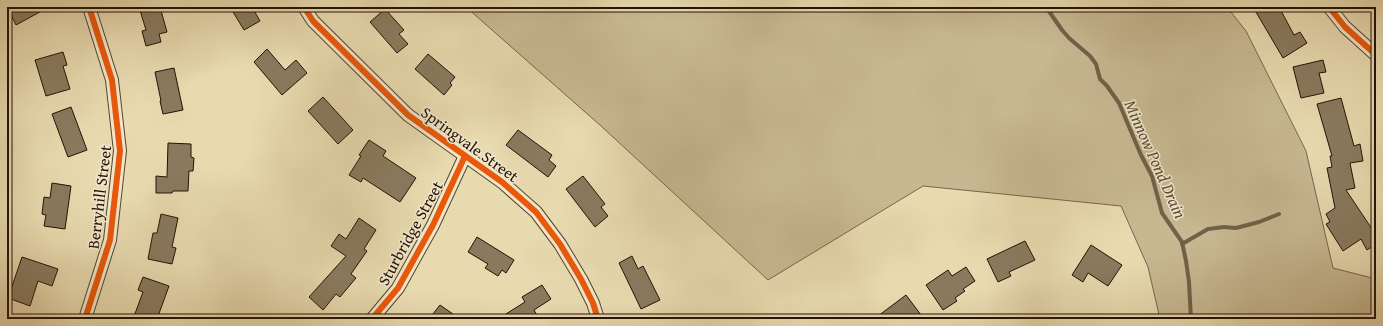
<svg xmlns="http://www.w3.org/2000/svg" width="1383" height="326" viewBox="0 0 1383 326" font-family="'Gentium Book Plus',serif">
<rect width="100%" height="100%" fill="#e8daaf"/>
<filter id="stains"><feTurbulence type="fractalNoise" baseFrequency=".005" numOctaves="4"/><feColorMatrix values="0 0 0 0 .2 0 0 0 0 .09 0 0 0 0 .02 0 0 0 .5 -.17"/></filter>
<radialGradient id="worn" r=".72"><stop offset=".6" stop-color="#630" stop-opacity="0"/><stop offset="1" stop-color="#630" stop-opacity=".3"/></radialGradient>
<polygon fill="#c7b892" stroke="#75654c" points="466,7 1227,7 1246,31 1306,151 1333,268 1376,279 1376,319 1160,319 1148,267 1121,206 923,186 768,280 601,126"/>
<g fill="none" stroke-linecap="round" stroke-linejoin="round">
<g stroke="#716149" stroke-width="4">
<polyline points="1046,7 1062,30 1069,38 1090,56 1096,64 1100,79 1107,86 1119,103 1141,155 1152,176 1162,213 1182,242 1186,261 1189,282 1191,319"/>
<polyline points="1182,244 1208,229 1224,227 1236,228 1259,222 1279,214"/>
</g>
</g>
<g fill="#897a5e" stroke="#231206">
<polygon points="7,7 49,7 16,25"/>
<polygon points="139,7 160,7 167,32 159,34 161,42 146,46 142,31 146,30"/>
<polygon points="230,7 252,7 260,21 244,30"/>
<polygon points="1253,7 1279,7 1294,35 1300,32 1307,43 1283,58"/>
<polygon points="385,9 404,30 399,34 408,44 397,53 370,22"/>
<polygon points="267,49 285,70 296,60 307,73 282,95 254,62"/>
<polygon points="63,52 67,65 63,66 70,89 46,96 35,60"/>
<polygon points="428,54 455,77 450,83 452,85 444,95 415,69"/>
<polygon points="1323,60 1326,72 1319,73 1324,93 1301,98 1293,67"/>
<polygon points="174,68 183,110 163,114 160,101 161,101 155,72"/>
<polygon points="323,97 353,130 338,144 308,111"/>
<polygon points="1341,98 1354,146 1360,144 1363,161 1350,163 1355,188 1346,190 1376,235 1376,244 1367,250 1361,239 1343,251 1326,224 1330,222 1326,214 1335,208 1327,168 1332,167 1330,156 1332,156 1317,104"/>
<polygon points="71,107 87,150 68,157 52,114"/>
<polygon points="518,130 552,155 549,160 556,166 548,177 506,145"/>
<polygon points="369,140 386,151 383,156 416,178 400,202 363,178 361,182 349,175 361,156 359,155"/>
<polygon points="168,143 191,144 191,157 194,158 193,171 189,171 188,191 173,191 172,193 156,193 156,176 167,177"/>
<polygon points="583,176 605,204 601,207 608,216 595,227 566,189"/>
<polygon points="52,183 71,186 65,229 44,226 46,215 42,214 44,197 50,198"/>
<polygon points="161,214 178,218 172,247 176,248 172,264 148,259 153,233 157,233"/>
<polygon points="359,218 376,230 364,249 367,251 351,274 356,278 340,297 336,294 323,310 309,297 346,256 331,246 339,234 346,239"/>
<polygon points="477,237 514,260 506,273 502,270 498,276 485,268 488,264 468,252"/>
<polygon points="1025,241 1035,260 1009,272 1011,276 998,282 987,259"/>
<polygon points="1091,245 1122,265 1108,286 1088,273 1083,282 1072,275"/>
<polygon points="632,256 638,269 643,266 660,300 641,309 619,263"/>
<polygon points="22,257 58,269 52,286 38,281 30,306 8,298"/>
<polygon points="966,267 975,281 963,289 965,291 955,298 957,301 943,310 926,285 948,270 952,276"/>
<polygon points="143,277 169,286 157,319 133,319 143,292 138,290"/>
<polygon points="542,285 551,299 534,310 539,319 498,319 525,302 522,297"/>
<polygon points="906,295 921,315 915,319 874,319"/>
<polygon points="440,305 460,319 429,319"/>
</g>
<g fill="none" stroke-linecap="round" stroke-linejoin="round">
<defs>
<g id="street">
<polyline points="304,7 313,21 408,115 502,182 536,212 560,244 581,279 593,303 598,319"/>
<polyline points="1329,7 1345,27 1376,55"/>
<polyline points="85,319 110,240 120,151 112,80 89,7"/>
<polyline points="372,319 398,288 433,225 465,156"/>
</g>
</defs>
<use href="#street" stroke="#544430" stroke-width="14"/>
<use href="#street" stroke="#f0e7cb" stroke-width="12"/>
<defs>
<g id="cycleway">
<polyline points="304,7 313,21 408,115 502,182 536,212 560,244 581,279 593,303 598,319"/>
<polyline points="1329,7 1345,27 1376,55"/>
<polyline points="85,319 110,240 120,151 112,80 89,7"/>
<polyline points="372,319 398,288 433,225 465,156"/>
</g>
</defs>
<use href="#cycleway" stroke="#f0e7cb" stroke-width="8"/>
<use href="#cycleway" stroke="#e8590c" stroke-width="6"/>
</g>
<g text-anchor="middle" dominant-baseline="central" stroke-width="3" stroke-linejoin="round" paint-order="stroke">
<g font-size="16" fill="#231206" stroke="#f0e7cb">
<text transform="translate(470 144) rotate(36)">Springvale Street</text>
<text transform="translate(99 197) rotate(-83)">Berryhill Street</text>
<text transform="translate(410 233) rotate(-61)">Sturbridge Street</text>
</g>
<g font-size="17" font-style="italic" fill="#5e4d38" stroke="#f0e7cb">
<text transform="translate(1156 159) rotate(66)">Minnow Pond Drain</text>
</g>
</g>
<rect width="1383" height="326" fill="none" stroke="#e8daaf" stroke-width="24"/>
<rect x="8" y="8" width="1367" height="310" fill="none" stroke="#231206" stroke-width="2"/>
<rect x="12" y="12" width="1359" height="302" fill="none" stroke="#231206"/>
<rect width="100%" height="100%" filter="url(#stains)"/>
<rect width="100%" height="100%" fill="url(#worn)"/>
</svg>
